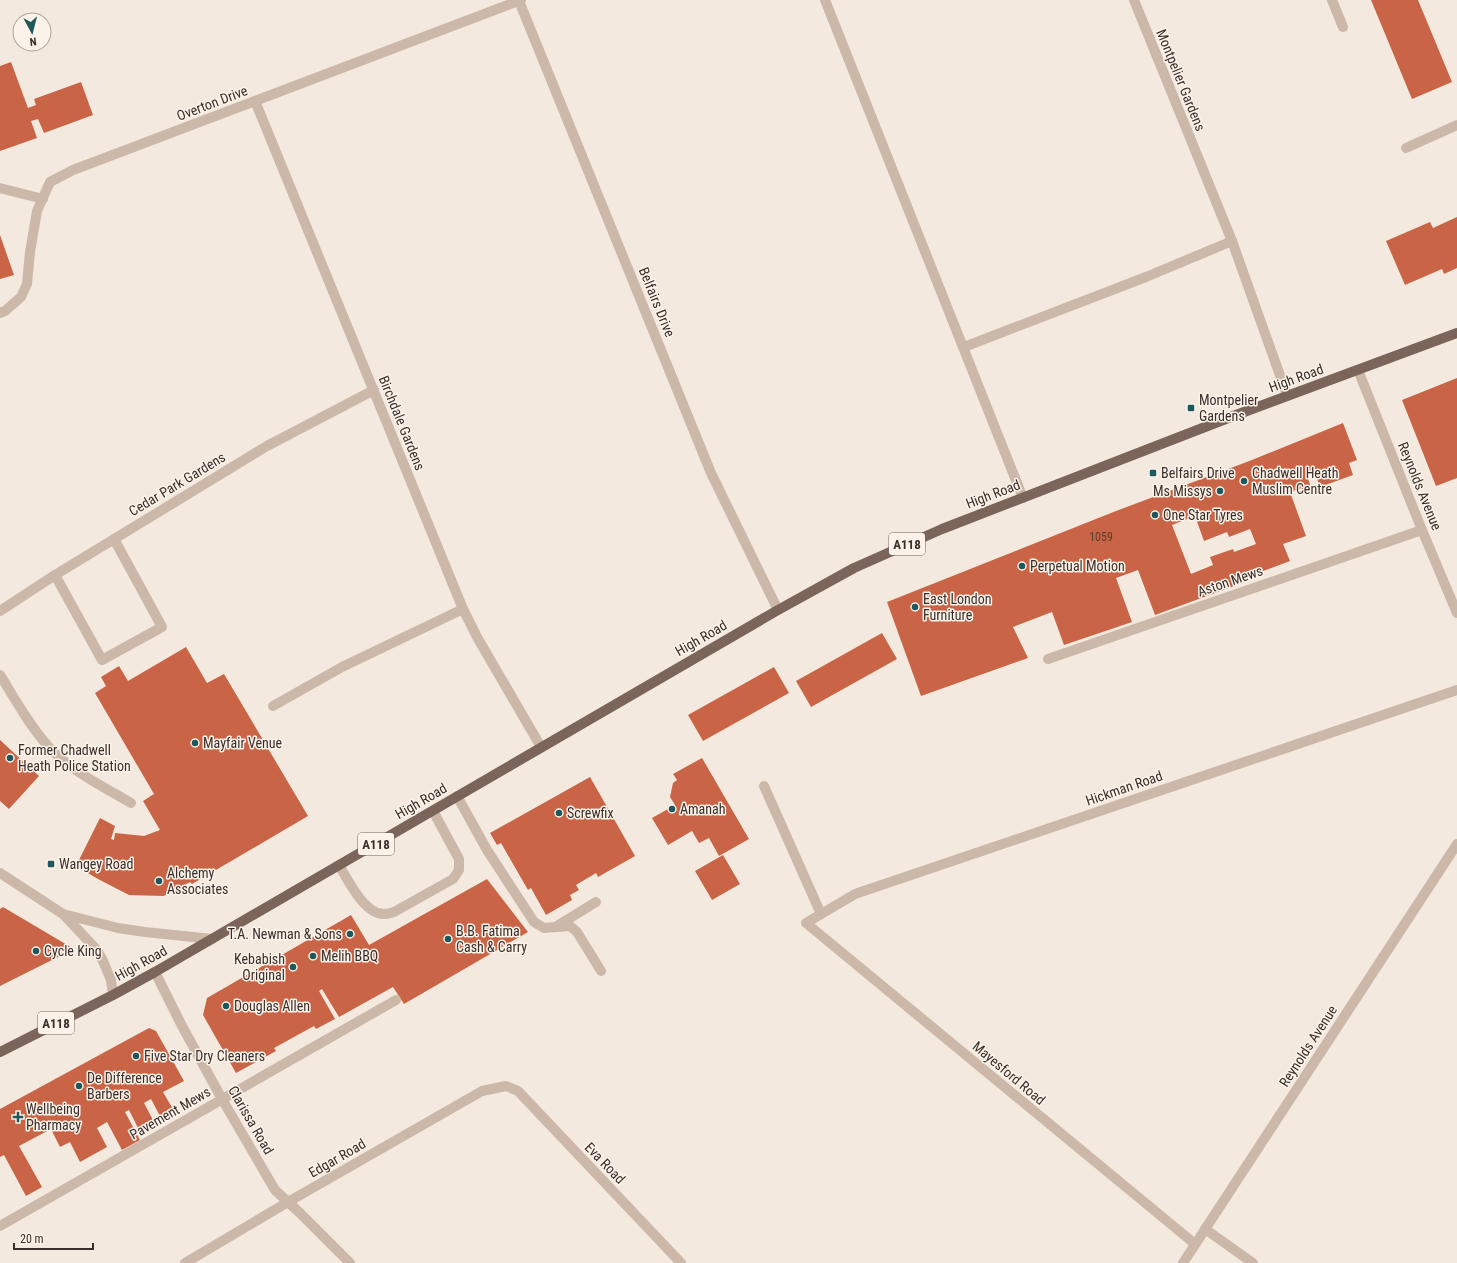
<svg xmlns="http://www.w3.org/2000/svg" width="1457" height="1263" viewBox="0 0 1457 1263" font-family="'Roboto Condensed',sans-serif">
<rect width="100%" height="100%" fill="#f3e9de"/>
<g fill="#c96446" fill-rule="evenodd">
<polygon points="1371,0 1418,0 1452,82 1412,99"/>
<polygon points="11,62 28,108 36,105 34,99 81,82 93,115 44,133 38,119 31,121 37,138 0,151 0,66"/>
<polygon points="1457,217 1457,268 1444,274 1442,269 1405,285 1386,241 1430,222 1433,228"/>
<polygon points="0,235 14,275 0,279"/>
<polygon points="1457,378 1457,478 1436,486 1402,400"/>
<path d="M 1343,423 L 1357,460 L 1349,463 L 1353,475 L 1320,487 L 1315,473 L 1307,475 L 1312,491 L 1304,494 L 1302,488 L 1290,492 L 1306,536 L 1283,544 L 1290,561 L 1244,578 L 1245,582 L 1155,615 L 1138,570 L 1116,578 L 1132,622 L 1064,645 L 1052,612 L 1013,627 L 1028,658 L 921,696 L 887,602 L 1116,511 L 1252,460 ZM 1195,516 L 1204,541 L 1227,532 L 1229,537 L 1250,529 L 1256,544 L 1234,552 L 1233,549 L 1210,557 L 1213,565 L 1191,574 L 1172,525 Z"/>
<polygon points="882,633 897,659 811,707 796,681"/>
<polygon points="186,647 207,683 224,674 308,816 192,884 190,882 164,896 129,895 98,879 76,866 100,818 115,826 111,839 114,840 115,833 144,836 160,830 143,801 154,794 95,693 106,686 101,677 119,666 128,681"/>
<polygon points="774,667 789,693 703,741 688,715"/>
<polygon points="0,740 39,776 9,809 0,801"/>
<polygon points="702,758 749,839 719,856 709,838 699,843 692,831 668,845 652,818 675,805 670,797 673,783 677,780 673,774"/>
<polygon points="590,777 635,856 598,877 596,873 576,885 579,890 570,895 572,900 546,915 531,888 528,890 501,843 497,845 490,833"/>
<polygon points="723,855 740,884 712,900 695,871"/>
<polygon points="487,879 528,932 404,1004 393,987 339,1017 322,989 319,991 335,1019 316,1029 314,1026 274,1048 276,1051 236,1073 203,1015 207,998 351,915 369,945"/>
<polygon points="3,907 74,949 0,986 0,909"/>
<polygon points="149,1028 156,1031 184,1081 163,1092 174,1111 161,1118 151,1099 144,1103 154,1122 139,1130 129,1110 125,1112 140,1140 122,1150 107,1122 97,1128 107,1147 80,1162 70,1142 60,1147 51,1129 19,1146 42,1187 26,1196 4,1155 0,1157 0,1109"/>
</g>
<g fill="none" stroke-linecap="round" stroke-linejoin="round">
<g stroke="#ccb8a9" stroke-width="10">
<polyline points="825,0 1023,498"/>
<polyline points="1134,0 1232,241 1287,395"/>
<polyline points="1332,0 1343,27"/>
<polyline points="519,1 711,473 778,610"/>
<polyline points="255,101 463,609 477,637 541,747"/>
<polyline points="1406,148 1457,125"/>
<polyline points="0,188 43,199"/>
<polyline points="0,313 5,311 21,297 27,284 30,252 37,211 50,182 73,170 521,0"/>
<polyline points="964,347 1146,277 1232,241"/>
<polyline points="1358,370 1422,530 1457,613"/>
<polyline points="55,575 102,660 162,627 114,539"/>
<polyline points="0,611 55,575 267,446 374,390"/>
<polyline points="1048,659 1422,530"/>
<path d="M 0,675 C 15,699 29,725 48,746 C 69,770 104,787 131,803"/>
<polyline points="273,706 342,667 463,609"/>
<polyline points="764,786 821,914"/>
<polyline points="457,796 487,850 534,922 544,928 570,926 577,932 601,971"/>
<path d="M 339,865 C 348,880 364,914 384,914 C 387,914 391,913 394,912 L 453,879 L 459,870 L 459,859 L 433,811"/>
<polyline points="0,873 63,914 97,950 103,961 111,980 113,995"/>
<polyline points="63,914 118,928 145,932 212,939"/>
<polyline points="557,926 596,902"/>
<polyline points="155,972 182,1026 222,1099 275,1190 301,1214 350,1263"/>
<polyline points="0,1226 396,1000"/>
<polyline points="1205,1229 1253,1263"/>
<polyline points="1195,1244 806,923 855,894 1457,690"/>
<polyline points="185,1263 288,1202 482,1091 506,1086 518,1091 681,1263"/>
<polyline points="1183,1263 1457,844"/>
</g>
<polyline stroke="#7b645a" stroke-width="10" points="0,1052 113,995 155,972 778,610 854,568 942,529 1236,415 1457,333"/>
</g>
<g fill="#1d595c" stroke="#fbf3ea" stroke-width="1.5">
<rect x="1187" y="404" width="8" height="8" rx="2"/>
<rect x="1149" y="469" width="8" height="8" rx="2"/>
<circle cx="1244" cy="481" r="4"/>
<circle cx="1220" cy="491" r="4"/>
<circle cx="1155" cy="515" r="4"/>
<circle cx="1022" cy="566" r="4"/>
<circle cx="915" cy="607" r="4"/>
<circle cx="195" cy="743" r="4"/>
<circle cx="10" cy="758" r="4"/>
<circle cx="672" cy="809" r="4"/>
<circle cx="559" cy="813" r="4"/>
<rect x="47" y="860" width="8" height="8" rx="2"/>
<circle cx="159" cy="881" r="4"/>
<circle cx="350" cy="934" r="4"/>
<circle cx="448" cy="939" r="4"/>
<circle cx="36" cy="951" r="4"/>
<circle cx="313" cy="956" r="4"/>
<circle cx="293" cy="967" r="4"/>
<circle cx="226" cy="1006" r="4"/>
<circle cx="136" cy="1056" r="4"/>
<circle cx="79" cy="1086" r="4"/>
<path d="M16 1111h4v4h4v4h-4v4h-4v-4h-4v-4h4z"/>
</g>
<g text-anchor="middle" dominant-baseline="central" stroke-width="3" stroke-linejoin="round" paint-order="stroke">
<g font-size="12" fill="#5d3c30">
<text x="1101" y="537">1059</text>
</g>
<g fill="#fbf3ea" stroke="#736963" stroke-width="1">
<rect x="889" y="533" width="36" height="22" rx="3"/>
<rect x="358" y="833" width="36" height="22" rx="3"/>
<rect x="38" y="1012" width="36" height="22" rx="3"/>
</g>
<g font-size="13" font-weight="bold" fill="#392e29">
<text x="907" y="544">A118</text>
<text x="376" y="844">A118</text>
<text x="56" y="1023">A118</text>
</g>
<g font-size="14" fill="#392e29" stroke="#fbf3ea">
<text transform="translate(1181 80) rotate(68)">Montpelier Gardens</text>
<text transform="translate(212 103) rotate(-21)">Overton Drive</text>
<text transform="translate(657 302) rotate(68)">Belfairs Drive</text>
<text transform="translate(1296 378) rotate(-20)">High Road</text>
<text transform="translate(402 423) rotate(68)">Birchdale Gardens</text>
<text transform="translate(177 484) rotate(-31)">Cedar Park Gardens</text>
<text transform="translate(1420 486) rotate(68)">Reynolds Avenue</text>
<text transform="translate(993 494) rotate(-21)">High Road</text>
<text transform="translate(1230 581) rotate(-19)">Aston Mews</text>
<text transform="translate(701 638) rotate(-30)">High Road</text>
<text transform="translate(1124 788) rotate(-19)">Hickman Road</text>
<text transform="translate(421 801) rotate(-30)">High Road</text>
<text transform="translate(141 963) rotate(-29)">High Road</text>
<text transform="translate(1308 1046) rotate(-57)">Reynolds Avenue</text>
<text transform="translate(1009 1073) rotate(40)">Mayesford Road</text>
<text transform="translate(170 1113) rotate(-30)">Pavement Mews</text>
<text transform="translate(251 1120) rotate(60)">Clarissa Road</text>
<text transform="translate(337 1158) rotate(-30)">Edgar Road</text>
<text transform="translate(605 1163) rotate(46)">Eva Road</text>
</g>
<g font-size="14" fill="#392e29" stroke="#fbf3ea" text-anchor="start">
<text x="1199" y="400">Montpelier<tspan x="1199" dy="16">Gardens</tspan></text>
<text x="1161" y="473">Belfairs Drive</text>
<text x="1252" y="473">Chadwell Heath<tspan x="1252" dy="16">Muslim Centre</tspan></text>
<text x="1212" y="491" text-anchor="end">Ms Missys</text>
<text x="1163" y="515">One Star Tyres</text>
<text x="1030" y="566">Perpetual Motion</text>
<text x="923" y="599">East London<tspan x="923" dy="16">Furniture</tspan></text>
<text x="203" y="743">Mayfair Venue</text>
<text x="18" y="750">Former Chadwell<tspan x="18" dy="16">Heath Police Station</tspan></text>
<text x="680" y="809">Amanah</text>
<text x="567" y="813">Screwfix</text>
<text x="59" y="864">Wangey Road</text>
<text x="167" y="873">Alchemy<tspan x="167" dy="16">Associates</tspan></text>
<text x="456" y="931">B.B. Fatima<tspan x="456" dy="16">Cash &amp; Carry</tspan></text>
<text x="342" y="934" text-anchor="end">T.A. Newman &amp; Sons</text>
<text x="44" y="951">Cycle King</text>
<text x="321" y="956">Melih BBQ</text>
<text x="285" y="959" text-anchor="end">Kebabish<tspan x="285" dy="16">Original</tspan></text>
<text x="234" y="1006">Douglas Allen</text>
<text x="144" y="1056">Five Star Dry Cleaners</text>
<text x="87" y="1078">De Difference<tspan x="87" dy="16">Barbers</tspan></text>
<text x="26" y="1109">Wellbeing<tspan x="26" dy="16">Pharmacy</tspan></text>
</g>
</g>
<g transform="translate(32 32) rotate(173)"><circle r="19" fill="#fbf3ea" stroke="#ada49d"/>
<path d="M0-3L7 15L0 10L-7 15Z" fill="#1d595c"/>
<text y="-6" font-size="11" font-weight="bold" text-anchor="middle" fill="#392e29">N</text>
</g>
<path d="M14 1243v6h79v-6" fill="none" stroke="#392e29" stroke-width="2"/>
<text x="20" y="1243" font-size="12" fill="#392e29" stroke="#fbf3ea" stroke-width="3" paint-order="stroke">20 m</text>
</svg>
